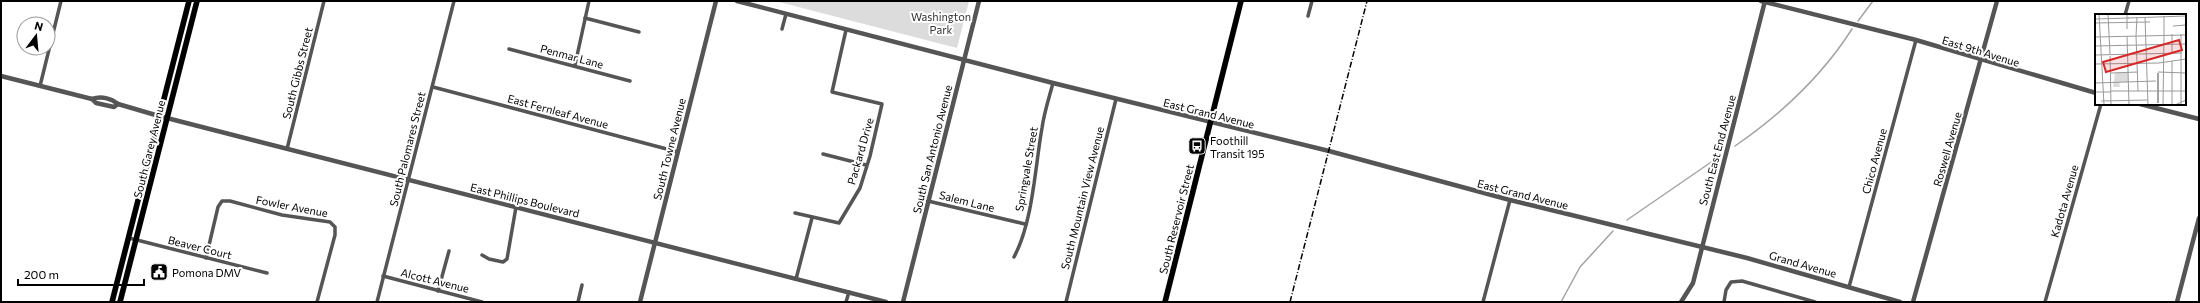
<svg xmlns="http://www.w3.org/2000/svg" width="2200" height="303" viewBox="0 0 2200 303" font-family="Commissioner,sans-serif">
<rect width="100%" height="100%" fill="#fff"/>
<polygon fill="#dcdcdc" points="775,1 969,1 957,48"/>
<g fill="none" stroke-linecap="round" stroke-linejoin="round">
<g stroke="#a3a3a3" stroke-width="1.5">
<polyline points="1858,21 1873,1"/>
<path d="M 1735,146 C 1780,115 1822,76 1852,29"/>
<polyline points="1627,220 1720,156"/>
<polyline points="1561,302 1580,267 1613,231"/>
</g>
<defs>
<g id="primary">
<polyline points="112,302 189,1"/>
<polyline points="120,302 197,1"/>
<polyline points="1165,302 1241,1"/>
</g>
</defs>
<use href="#primary" stroke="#dbdbdb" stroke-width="6"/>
<g stroke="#555" stroke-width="3.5">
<polyline points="2125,15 2129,1"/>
<polyline points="1308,16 1312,1"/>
<polyline points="585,18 639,32"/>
<polyline points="782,29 786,14"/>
<polyline points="509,49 630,81"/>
<polyline points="575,65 589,1"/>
<polyline points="40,86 61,1"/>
<polyline points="433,87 678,152"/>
<polyline points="287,149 324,1"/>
<polyline points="823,154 866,165"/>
<polyline points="928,201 1025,224"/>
<polyline points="795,213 839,223 860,188 870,156 882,104 832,92 846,30"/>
<polyline points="129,238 267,273"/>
<polyline points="482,255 489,259 503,262 507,259 516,207"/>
<path d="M 1014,257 C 1033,222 1035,167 1042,128 C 1044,113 1049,98 1053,83"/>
<polyline points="206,258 218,207 222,201 230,201 282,215 330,222 335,227 335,235 317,302"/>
<polyline points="383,276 482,302"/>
<polyline points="796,279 812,218"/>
<polyline points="1849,287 1916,40"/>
<polyline points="438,291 449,251"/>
<polyline points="377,302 454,1"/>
<polyline points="578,302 582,285"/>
<polyline points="846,302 849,292"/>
<polyline points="1066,302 1116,99"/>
<polyline points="1483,302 1510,200"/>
<polyline points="1724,302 1726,290 1731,282 1742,281 1815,302"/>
<polyline points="2045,302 2101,104"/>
</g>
<g stroke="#555" stroke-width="4.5">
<polyline points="737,1 1053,83 1329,151 1510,200 1747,258 1900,302"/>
<polyline points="1761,1 1916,40 2096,93"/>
<polyline points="1,76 92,99 96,103 114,107 118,104"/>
<path d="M 92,99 C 101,96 111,98 118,104 L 159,116 L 886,302"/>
<polyline points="2140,104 2199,119"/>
<polyline points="640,302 716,1"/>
<polyline points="903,302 979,1"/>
<polyline points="1681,302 1693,283 1765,1"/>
<polyline points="1913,302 1997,1"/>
<polyline points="2177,302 2199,218"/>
</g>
<use href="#primary" stroke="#000" stroke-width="5.5"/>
<polyline stroke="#000" stroke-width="1.5" stroke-dasharray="6 2 1 2" stroke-linecap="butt" points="1290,302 1367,1"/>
</g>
<defs>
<symbol id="bus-square" viewBox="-11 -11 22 22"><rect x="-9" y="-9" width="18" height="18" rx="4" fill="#000" stroke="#fff"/><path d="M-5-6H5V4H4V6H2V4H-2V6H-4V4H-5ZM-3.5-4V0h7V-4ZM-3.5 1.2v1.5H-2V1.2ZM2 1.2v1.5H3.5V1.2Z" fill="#fff"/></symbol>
<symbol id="civic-square" viewBox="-11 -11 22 22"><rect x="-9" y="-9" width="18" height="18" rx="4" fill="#000" stroke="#fff"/><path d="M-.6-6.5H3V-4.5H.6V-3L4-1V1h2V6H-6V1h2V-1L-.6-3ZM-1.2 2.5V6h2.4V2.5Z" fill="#fff"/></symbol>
</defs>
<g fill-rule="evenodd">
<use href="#bus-square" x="1187" y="136" width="20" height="20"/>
<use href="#civic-square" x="149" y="262" width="20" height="20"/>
</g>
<g text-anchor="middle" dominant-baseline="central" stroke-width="4" stroke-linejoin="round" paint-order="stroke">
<g font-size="11" fill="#333" stroke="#fff">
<text x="941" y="16">Washington<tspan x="941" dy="13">Park</tspan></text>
</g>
<g font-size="11" fill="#000" stroke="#fff">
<text transform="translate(1981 51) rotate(17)">East 9th Avenue</text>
<text transform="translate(572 56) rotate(15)">Penmar Lane</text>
<text transform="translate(297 73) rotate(-76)">South Gibbs Street</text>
<text transform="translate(558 111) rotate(15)">East Fernleaf Avenue</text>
<text transform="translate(1209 113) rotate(14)">East Grand Avenue</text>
<text transform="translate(149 149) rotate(-76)">South Garey Avenue</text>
<text transform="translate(407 149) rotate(-76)">South Palomares Street</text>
<text transform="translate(669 149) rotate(-76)">South Towne Avenue</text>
<text transform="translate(932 149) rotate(-76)">South San Antonio Avenue</text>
<text transform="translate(1947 149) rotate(-74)">Roswell Avenue</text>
<text transform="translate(1717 150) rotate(-75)">South East End Avenue</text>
<text transform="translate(860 151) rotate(-74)">Packard Drive</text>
<text transform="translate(1874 161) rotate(-75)">Chico Avenue</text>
<text transform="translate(1026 169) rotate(-80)">Springvale Street</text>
<text transform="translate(1523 194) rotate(14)">East Grand Avenue</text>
<text transform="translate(1082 198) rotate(-76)">South Mountain View Avenue</text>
<text transform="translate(525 200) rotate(14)">East Phillips Boulevard</text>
<text transform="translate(967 201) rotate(14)">Salem Lane</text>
<text transform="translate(2064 201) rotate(-74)">Kadota Avenue</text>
<text transform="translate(292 206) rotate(11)">Fowler Avenue</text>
<text transform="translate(1176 219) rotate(-76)">South Reservoir Street</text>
<text transform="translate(200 247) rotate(14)">Beaver Court</text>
<text transform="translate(1803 264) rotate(16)">Grand Avenue</text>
<text transform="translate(435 280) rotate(14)">Alcott Avenue</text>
</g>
<g font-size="11" fill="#000" stroke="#fff" text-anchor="start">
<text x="1210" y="140">Foothill<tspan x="1210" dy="13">Transit 195</tspan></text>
<text x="172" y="272">Pomona DMV</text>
</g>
</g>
<g transform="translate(2095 14)">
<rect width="91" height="91" fill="#fff"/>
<path d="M 20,59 L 33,59 L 33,68 L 24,68 L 25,73 L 18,73 Z" fill="#dcdcdc"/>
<path fill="none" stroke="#a3a3a3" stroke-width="2" d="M 63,89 L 63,59"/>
<path fill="none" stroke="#999" stroke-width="1" d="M 4,0 L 9,91M 13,0 L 15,40M 32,0 L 32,15M 69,2 L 69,21M 50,3 L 53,91M 33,4 L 91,2M 0,5 L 34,4M 0,9 L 55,8M 78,12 L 91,11M 77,20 L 77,39M 86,20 L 86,91M 32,22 L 34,91M 41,22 L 43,77M 41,22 L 42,3M 0,23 L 91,21M 0,32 L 91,30M 0,41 L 87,39M 15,42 L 16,91M 77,47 L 77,90M 0,50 L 64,49 L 91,45M 63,58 L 91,59M 16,59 L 43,58M 0,69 L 61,67M 16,77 L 91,77M 0,78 L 16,78M 6,87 L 53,86M 68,91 L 69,21M 80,91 L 91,86"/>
<path fill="#d62828" fill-opacity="0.15" stroke="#d62828" stroke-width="2" d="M 84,26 L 87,36 L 11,58 L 8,48 Z"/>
<rect width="91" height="91" fill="none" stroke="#000" stroke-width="2"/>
</g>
<rect width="2200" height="303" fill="none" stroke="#000000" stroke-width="4"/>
<g transform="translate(36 36) rotate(16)"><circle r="19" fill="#ffffff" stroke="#999999"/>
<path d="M0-3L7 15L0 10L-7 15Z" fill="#000000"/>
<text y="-6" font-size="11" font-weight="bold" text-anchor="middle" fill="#000000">N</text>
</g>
<path d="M18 279v6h126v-6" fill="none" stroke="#000000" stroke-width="2"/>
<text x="24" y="279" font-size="12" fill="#000000" stroke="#ffffff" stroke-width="3" paint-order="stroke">200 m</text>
</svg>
